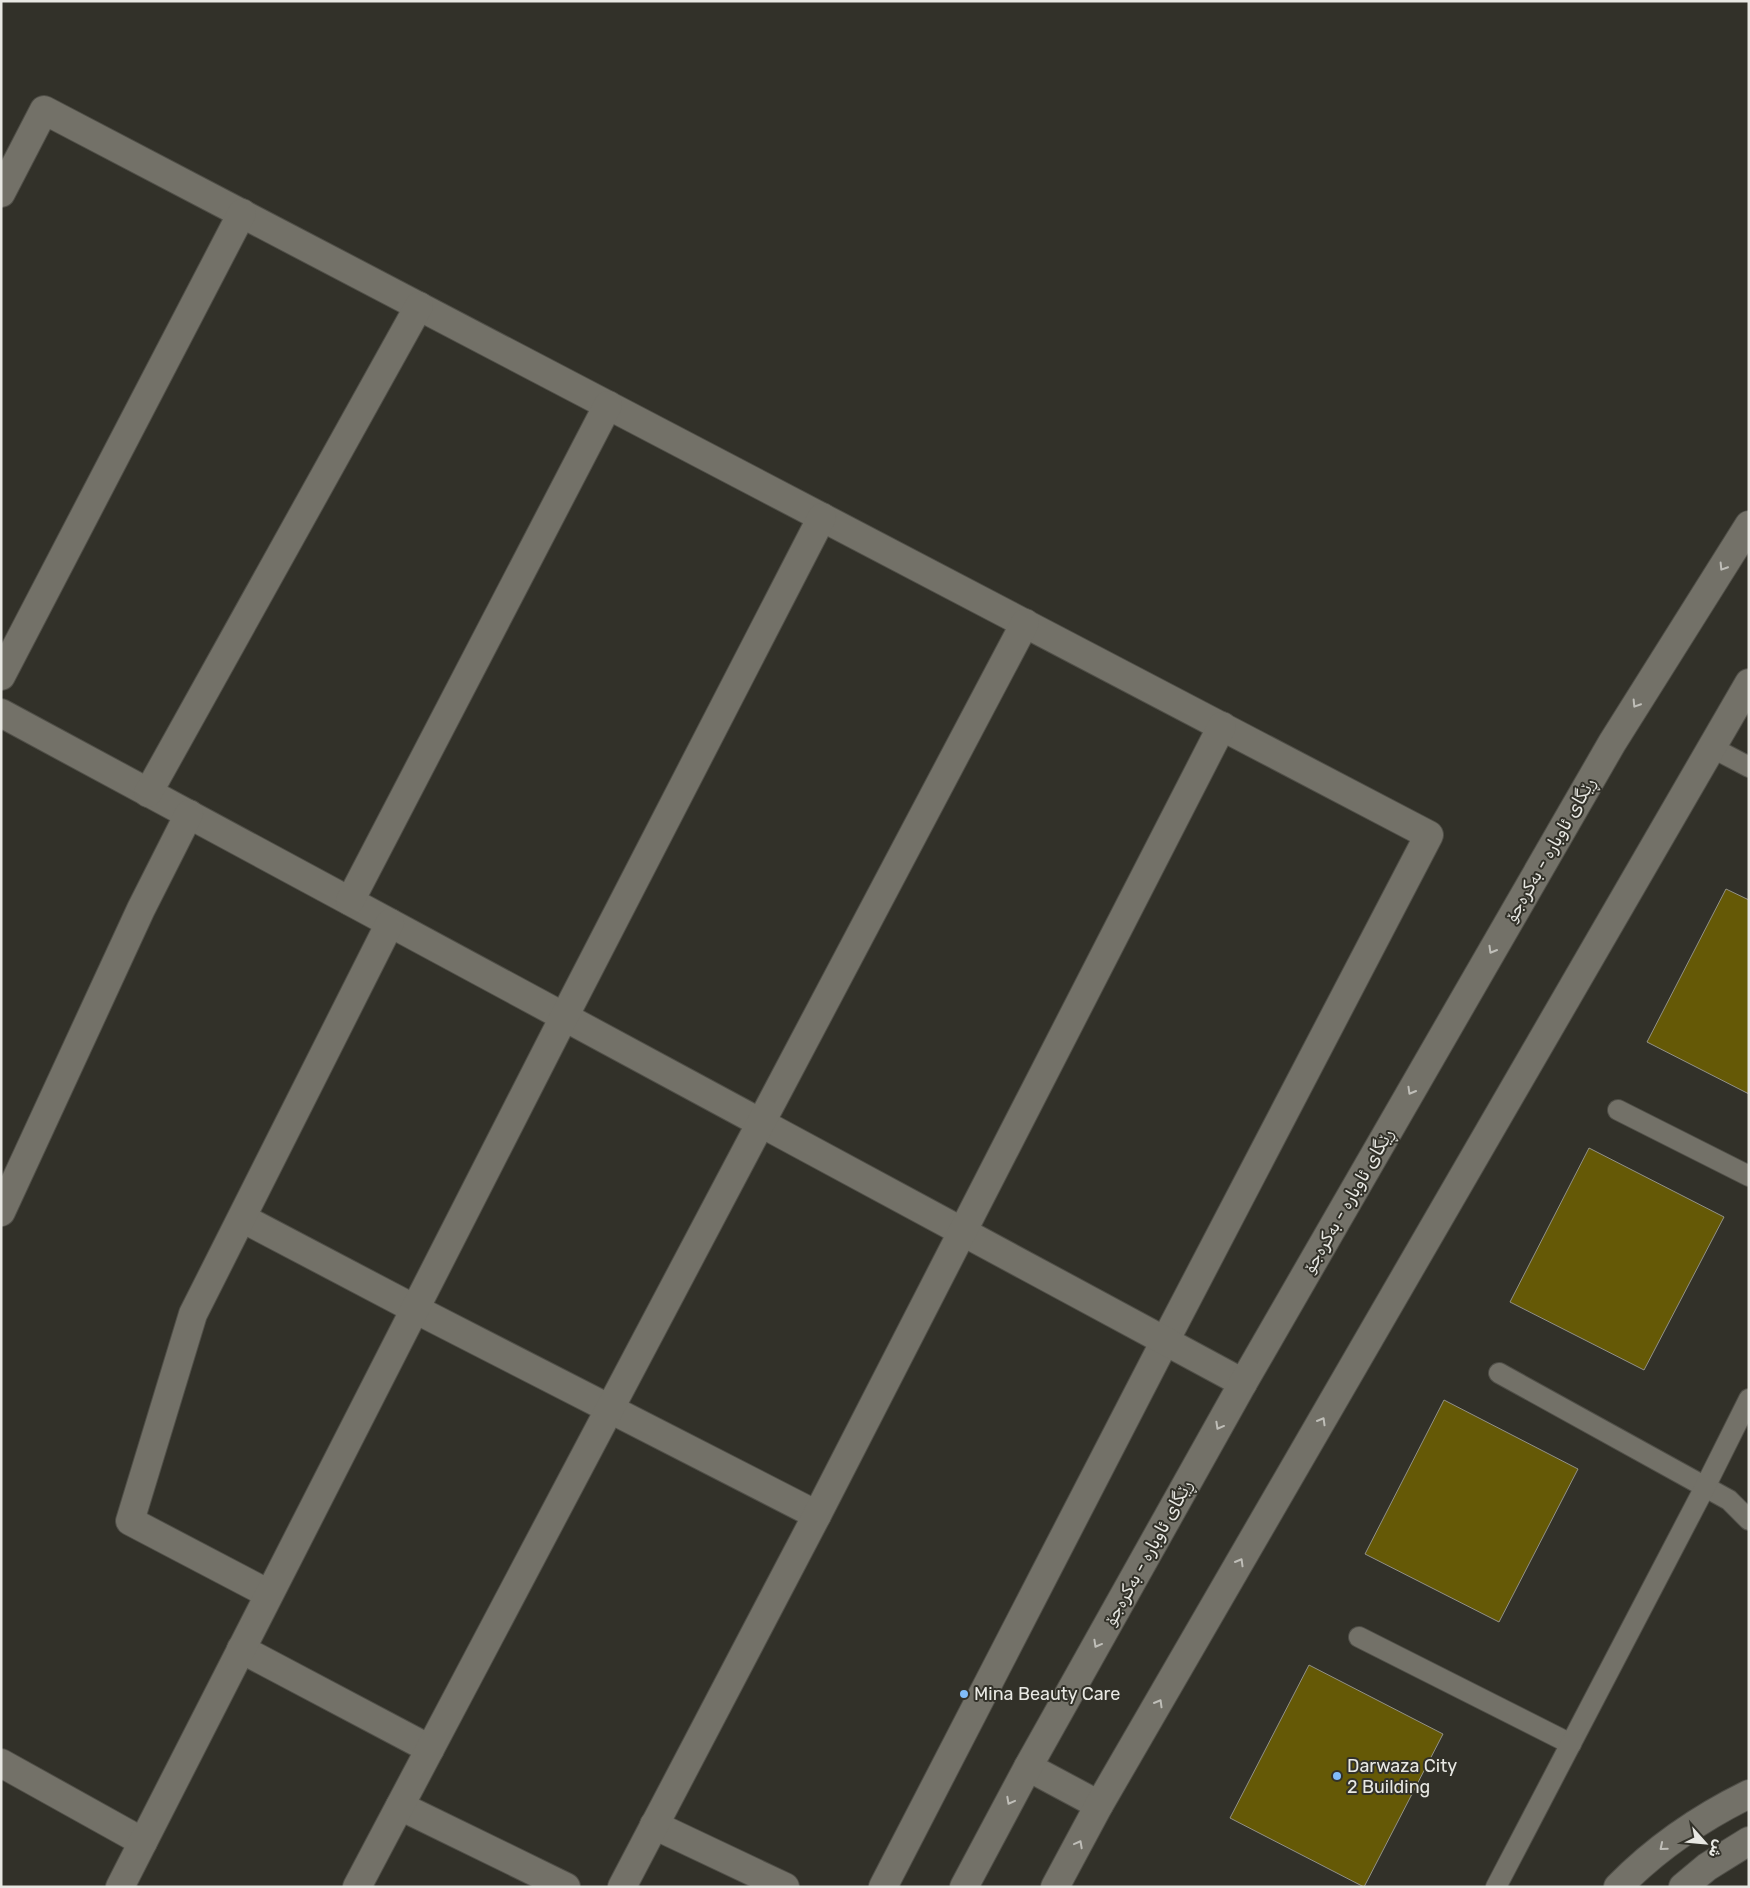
<svg xmlns="http://www.w3.org/2000/svg" width="1750" height="1888" viewBox="0 0 1750 1888" font-family="Rubik,'Noto Naskh Arabic',sans-serif">
<rect width="100%" height="100%" fill="#323129"/>
<g fill="#655906" stroke="#929188">
<polygon points="1726,889 1749,900 1749,1094 1647,1042"/>
<polygon points="1589,1148 1724,1217 1644,1370 1510,1302"/>
<polygon points="1444,1400 1578,1469 1499,1622 1365,1554"/>
<polygon points="1309,1665 1443,1734 1364,1887 1230,1818"/>
</g>
<g fill="none" stroke-linecap="round" stroke-linejoin="round">
<defs>
<g id="service">
<polyline points="1711,747 1749,767"/>
<polyline points="1618,1110 1749,1176"/>
<polyline points="1499,1373 1729,1500 1749,1520"/>
<polyline points="1359,1637 1571,1744"/>
<polyline points="1496,1887 1705,1487 1749,1399"/>
</g>
<g id="minor">
<polyline points="1,193 44,110 1429,835 1165,1341 883,1887"/>
<polyline points="1,676 242,213"/>
<polyline points="1,713 1243,1383"/>
<polyline points="148,793 419,306"/>
<polyline points="350,901 608,405"/>
<polyline points="1,1212 141,909 189,814"/>
<polyline points="242,1218 415,1309 817,1515"/>
<polyline points="269,1594 130,1521 193,1314 390,923"/>
<polyline points="241,1649 430,1749"/>
<polyline points="1,1763 143,1842"/>
<polyline points="400,1806 566,1887"/>
<polyline points="654,1825 785,1887"/>
<polyline points="120,1887 564,1017 822,517"/>
<polyline points="357,1887 1025,623"/>
<polyline points="622,1887 817,1515 1222,726"/>
<path d="M 1618,1887 C 1656,1848 1700,1818 1749,1794"/>
<polyline points="1683,1887 1707,1867 1749,1841"/>
</g>
<g id="secondary">
<polyline points="1028,1767 1099,1805"/>
<polyline points="964,1887 1028,1767 1243,1383 1612,743 1749,525"/>
<polyline points="1055,1887 1099,1805 1749,683"/>
</g>
</defs>
<use href="#service" stroke="#504f48" stroke-width="22"/>
<use href="#minor" stroke="#504f48" stroke-width="30"/>
<use href="#secondary" stroke="#504f48" stroke-width="30"/>
<use href="#service" stroke="#737168" stroke-width="20"/>
<use href="#minor" stroke="#737168" stroke-width="28"/>
<use href="#secondary" stroke="#737168" stroke-width="28"/>
</g>
<defs><path id="oneway-chevron" d="M-2-3.5L2.5 0L-2 3.5" fill="none" stroke-width="1.6" stroke-linecap="round" stroke-linejoin="round" transform="scale(1.25)"/></defs>
<g stroke="#bfbeb8">
<use href="#oneway-chevron" transform="translate(1723 567) rotate(122)"/>
<use href="#oneway-chevron" transform="translate(1636 704) rotate(122)"/>
<use href="#oneway-chevron" transform="translate(1492 950) rotate(120)"/>
<use href="#oneway-chevron" transform="translate(1411 1091) rotate(120)"/>
<use href="#oneway-chevron" transform="translate(1322 1421) rotate(-60)"/>
<use href="#oneway-chevron" transform="translate(1219 1426) rotate(119)"/>
<use href="#oneway-chevron" transform="translate(1240 1562) rotate(-60)"/>
<use href="#oneway-chevron" transform="translate(1097 1644) rotate(119)"/>
<use href="#oneway-chevron" transform="translate(1159 1703) rotate(-60)"/>
<use href="#oneway-chevron" transform="translate(1010 1801) rotate(118)"/>
<use href="#oneway-chevron" transform="translate(1079 1844) rotate(-62)"/>
<use href="#oneway-chevron" transform="translate(1663 1847) rotate(140)"/>
</g>
<g fill="#81bdfa" stroke="#323129" stroke-width="2">
<circle cx="964" cy="1694" r="5"/>
<circle cx="1337" cy="1776" r="5"/>
</g>
<g text-anchor="middle" dominant-baseline="central" stroke-width="4" stroke-linejoin="round" paint-order="stroke">
<g font-size="18" fill="#e8e8e3" stroke="#323129">
<text transform="translate(1550 850) rotate(-60)">ڕێگای ئاوبارە - بەکرەجۆ</text>
<text transform="translate(1348 1201) rotate(-60)">ڕێگای ئاوبارە - بەکرەجۆ</text>
<text transform="translate(1148 1553) rotate(-61)">ڕێگای ئاوبارە - بەکرەجۆ</text>
</g>
<g font-size="18" fill="#e8e8e3" stroke="#323129" text-anchor="start">
<text x="974" y="1694">Mina Beauty Care</text>
<text x="1347" y="1766">Darwaza City<tspan x="1347" dy="21">2 Building</tspan></text>
</g>
</g>
<rect width="1750" height="1888" fill="none" stroke="#e8e8e3" stroke-width="5"/>
<g transform="translate(1705 1843) rotate(117)" stroke="#323129" stroke-width="4" paint-order="stroke">
<path d="M0-4L9 19L0 12L-9 19Z" fill="#e8e8e3"/>
<text y="-8" font-size="14" font-weight="bold" text-anchor="middle" fill="#e8e8e3">ش</text>
</g>
</svg>
